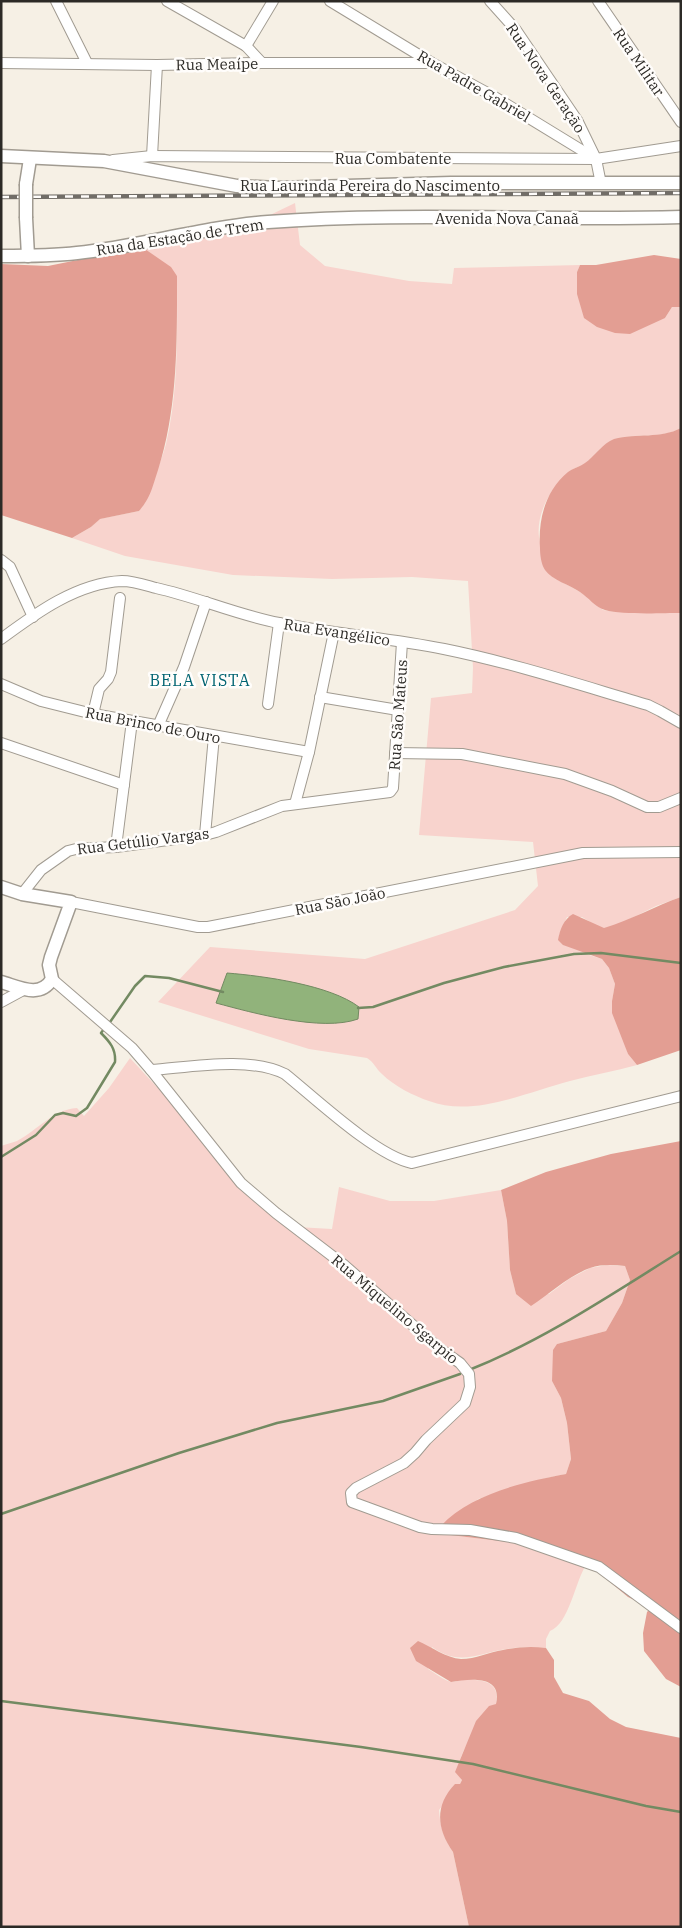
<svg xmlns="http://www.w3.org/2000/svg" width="682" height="1928" viewBox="0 0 682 1928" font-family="'IBM Plex Serif',serif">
<rect width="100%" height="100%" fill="#f6f0e5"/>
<g fill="#f8d3cd" fill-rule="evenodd">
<path d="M 295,203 L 300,245 L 325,266 L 409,281 L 452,284 L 454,268 L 580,265 L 577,272 L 665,318 L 672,307 L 681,307 L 681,428 C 659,440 638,432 614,440 C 603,443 594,457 585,464 C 579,467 573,468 568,473 C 551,487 536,514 539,537 C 541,550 549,564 553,577 L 582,593 L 603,610 L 616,612 L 681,613 L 681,897 L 656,906 L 622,923 L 604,929 L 593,924 L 582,917 L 567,917 L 559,935 L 589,955 L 602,959 L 609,968 L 615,984 L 612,1001 L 628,1054 L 637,1065 C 615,1071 593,1075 570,1081 C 527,1092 473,1118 429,1101 C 414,1096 394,1086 382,1074 C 376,1069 374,1062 367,1058 L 309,1049 L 158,1002 L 210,947 L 365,959 L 515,910 L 538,886 L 533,842 L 419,835 L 431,698 L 472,693 L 473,668 L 468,581 L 412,577 L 332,579 L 233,575 L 125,556 L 72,538 L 91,527 L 99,519 L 139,511 C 148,489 160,467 166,444 C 179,389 177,332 177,276 L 142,247 L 243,228 ZM 227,973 C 269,977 308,986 348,999 Z"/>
<path d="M 130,1058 L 282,1222 L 297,1227 L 332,1229 L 339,1187 L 390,1201 L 434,1201 L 501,1190 L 507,1221 L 510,1270 L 516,1294 L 549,1294 L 569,1279 L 590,1268 L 607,1265 L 625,1266 L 630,1280 L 622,1303 L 606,1331 L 557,1344 L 552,1381 L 561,1398 L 567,1423 L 571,1459 L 566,1474 L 547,1478 L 478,1499 L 450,1535 L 516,1543 L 586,1565 C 575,1582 569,1624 550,1631 L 546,1639 L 546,1648 C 533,1647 520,1647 507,1649 C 478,1653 460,1667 432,1647 L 428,1669 C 434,1672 444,1681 452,1682 C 455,1682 460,1680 463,1680 C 481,1679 501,1681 496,1704 C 484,1721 448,1759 462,1780 L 460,1784 L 439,1810 C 440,1826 444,1839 453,1852 L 469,1927 L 1,1927 L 1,1146 C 6,1144 12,1143 17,1141 C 38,1130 52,1110 77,1108 L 84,1116 L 109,1088 Z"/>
</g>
<g fill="#e39e93">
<path d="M 142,247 L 171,267 L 177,276 C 177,342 178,407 158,470 C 152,488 151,497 139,511 L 100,519 L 91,527 L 72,538 L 1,515 L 1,264 L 48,266 Z"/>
<polygon points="654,255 681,259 681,307 672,307 665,318 630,334 615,333 597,327 584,318 577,294 577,272 580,265 596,265"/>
<path d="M 681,428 L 681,613 C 661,613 622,615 605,610 C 596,608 588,597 580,592 C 570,585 552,580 545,570 C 541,564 540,554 540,548 C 538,520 545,491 568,472 C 573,468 580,467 585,463 C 594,457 603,443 614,439 C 637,433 660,439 681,428 Z"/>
<path d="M 681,897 L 681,1050 L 637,1065 L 628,1054 L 612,1013 L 612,1001 L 615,984 L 609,968 L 602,959 L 563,945 L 558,940 C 560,929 564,919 573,914 L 604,928 C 631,920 655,906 681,897 Z"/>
<path d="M 681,1141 L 681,1687 L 666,1679 L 644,1651 L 643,1633 L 647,1612 L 651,1608 L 628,1597 L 599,1573 L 588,1566 L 516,1543 L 450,1535 L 441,1533 L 440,1527 C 469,1494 524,1482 566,1474 L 571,1459 L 567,1423 L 561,1398 L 552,1381 L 553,1350 L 557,1344 L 606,1331 L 622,1303 L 630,1280 L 625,1266 C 614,1265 602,1264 590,1268 C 570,1275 549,1294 531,1306 L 516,1294 L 510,1270 L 507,1221 L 501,1190 L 546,1172 L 611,1154 Z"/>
<path d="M 418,1641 C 432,1647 446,1658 461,1659 C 476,1659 489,1652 503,1650 C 517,1647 532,1646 546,1648 L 554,1660 L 554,1677 L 563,1693 L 589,1701 L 610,1719 L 626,1727 L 681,1738 L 681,1927 L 469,1927 L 453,1852 C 436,1828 435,1805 455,1784 L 460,1784 L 462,1780 L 455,1772 L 476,1721 L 489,1706 L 496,1704 C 503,1674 469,1679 451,1682 L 416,1661 L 410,1648 Z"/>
</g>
<path fill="#91b37b" stroke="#738a62" d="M 227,973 C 264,976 330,985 359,1007 L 358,1019 C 322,1032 253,1013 216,1003 Z"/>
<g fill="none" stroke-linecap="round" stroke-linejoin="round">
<g stroke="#738a62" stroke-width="2.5">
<polyline points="358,1008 373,1007 444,983 504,967 574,954 601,953 681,963"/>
<polyline points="108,1025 135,986 145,976 169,978 223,992"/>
<path d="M 1,1157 L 36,1135 L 55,1115 L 63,1113 L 76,1116 L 87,1108 L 115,1062 C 116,1049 110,1042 101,1033 L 104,1029"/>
<path d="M 469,1370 C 544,1340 612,1294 681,1251"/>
<polyline points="1,1514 179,1453 277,1423 383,1401 460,1374"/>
<polyline points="1,1701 361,1747 473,1764 646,1806 681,1812"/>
</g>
<defs>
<g id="minor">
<polyline points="56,1 87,63"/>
<polyline points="167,1 246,46 262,63"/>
<polyline points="330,1 432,63 493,96 596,159 601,184"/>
<polyline points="490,1 516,30 577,120 596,159"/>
<polyline points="598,1 681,122"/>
<polyline points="246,46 273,1"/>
<polyline points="1,63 157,65 262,63 432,63"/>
<polyline points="152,156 157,65"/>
<polyline points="113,160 152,156 596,159 681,146"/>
<polyline points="1,560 10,567 33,617"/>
<path d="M 1,639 C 36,613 77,583 122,581 C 133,581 145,585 156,588 C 197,597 237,615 279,623 C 334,634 389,638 444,649 C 513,663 580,685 648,705 L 660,711 L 681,723"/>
<polyline points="1,684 41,701 93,714 309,752"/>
<polyline points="320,697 398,710"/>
<polyline points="268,704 279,623"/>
<polyline points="93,714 99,689 108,679 111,672 120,598"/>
<polyline points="158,726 184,667 206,602"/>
<polyline points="1,743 124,785"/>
<polyline points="395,753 462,754 565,774 612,791 647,807 659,807 681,798"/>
<polyline points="295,804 309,752 334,632"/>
<polyline points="205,835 214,736"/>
<polyline points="116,847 132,721"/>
<polyline points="22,894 41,870 68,851 76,849 116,847 205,835 216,832 282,806 390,792 393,788 402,642"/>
<polyline points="71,902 198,927 208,927 583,853 681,852"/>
<polyline points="52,979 132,1048 151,1070 241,1183 276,1213 344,1265 440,1349 460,1363 469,1374 470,1387 465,1403 426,1440 415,1453 404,1463 356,1488 351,1493 352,1502 420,1527 432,1529 470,1530 516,1538 599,1567 681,1628"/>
<polyline points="1,1002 25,989"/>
<path d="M 151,1070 C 191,1067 249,1056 285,1074 C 315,1098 376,1156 412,1163 L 681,1096"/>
</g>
<g id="tertiary">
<polyline points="1,156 104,161 237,186 277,188 451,183 681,183"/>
<polyline points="26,184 30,159"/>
<polyline points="26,218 28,256"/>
<path d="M 1,256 C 26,256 52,256 77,253 C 141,246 203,227 268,222 C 405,212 543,221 681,217"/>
<path d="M 1,887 L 22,894 L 71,902 L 51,957 L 49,965 L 52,979 C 40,999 19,987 1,982"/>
</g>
</defs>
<use href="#minor" stroke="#a19b91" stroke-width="12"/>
<use href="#tertiary" stroke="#a19b91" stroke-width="15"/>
<use href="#minor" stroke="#fff" stroke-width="10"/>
<use href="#tertiary" stroke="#fff" stroke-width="12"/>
<defs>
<polyline id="rail" points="1,197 681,193"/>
</defs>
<use href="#rail" stroke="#716d67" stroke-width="4.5"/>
<use href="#rail" stroke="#fffdfb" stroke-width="2.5" stroke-dasharray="8" stroke-linecap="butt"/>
<defs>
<polyline id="tertiary-bridge" points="26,184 26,218"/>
</defs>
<use href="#tertiary-bridge" stroke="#a19b91" stroke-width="15" stroke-linecap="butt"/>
<use href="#tertiary-bridge" stroke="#fff" stroke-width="12"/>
</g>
<g text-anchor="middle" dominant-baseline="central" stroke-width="5" stroke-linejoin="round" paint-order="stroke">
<g font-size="15" fill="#2c2a26" stroke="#fffdfb">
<text transform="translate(639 62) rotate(56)">Rua Militar</text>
<text transform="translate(217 64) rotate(-1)">Rua Meaípe</text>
<text transform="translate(546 78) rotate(56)">Rua Nova Geração</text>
<text transform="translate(474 86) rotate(30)">Rua Padre Gabriel</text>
<text x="393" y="158">Rua Combatente</text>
<text x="370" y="185">Rua Laurinda Pereira do Nascimento</text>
<text x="507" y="218">Avenida Nova Canaã</text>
<text transform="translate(180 237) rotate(-9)">Rua da Estação de Trem</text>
<text transform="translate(337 632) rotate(9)">Rua Evangélico</text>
<text transform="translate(398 715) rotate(-86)">Rua São Mateus</text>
<text transform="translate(153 725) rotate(11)">Rua Brinco de Ouro</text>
<text transform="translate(143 841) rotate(-7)">Rua Getúlio Vargas</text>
<text transform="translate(340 901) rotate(-11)">Rua São João</text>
<text transform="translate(395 1309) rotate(40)">Rua Miquelino Sgarpio</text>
</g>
<g font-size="16" letter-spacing="1" fill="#006371" stroke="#fffdfb">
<text x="200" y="680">BELA VISTA</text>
</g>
</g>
<rect width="682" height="1928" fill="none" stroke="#2c2a26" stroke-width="5"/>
</svg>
